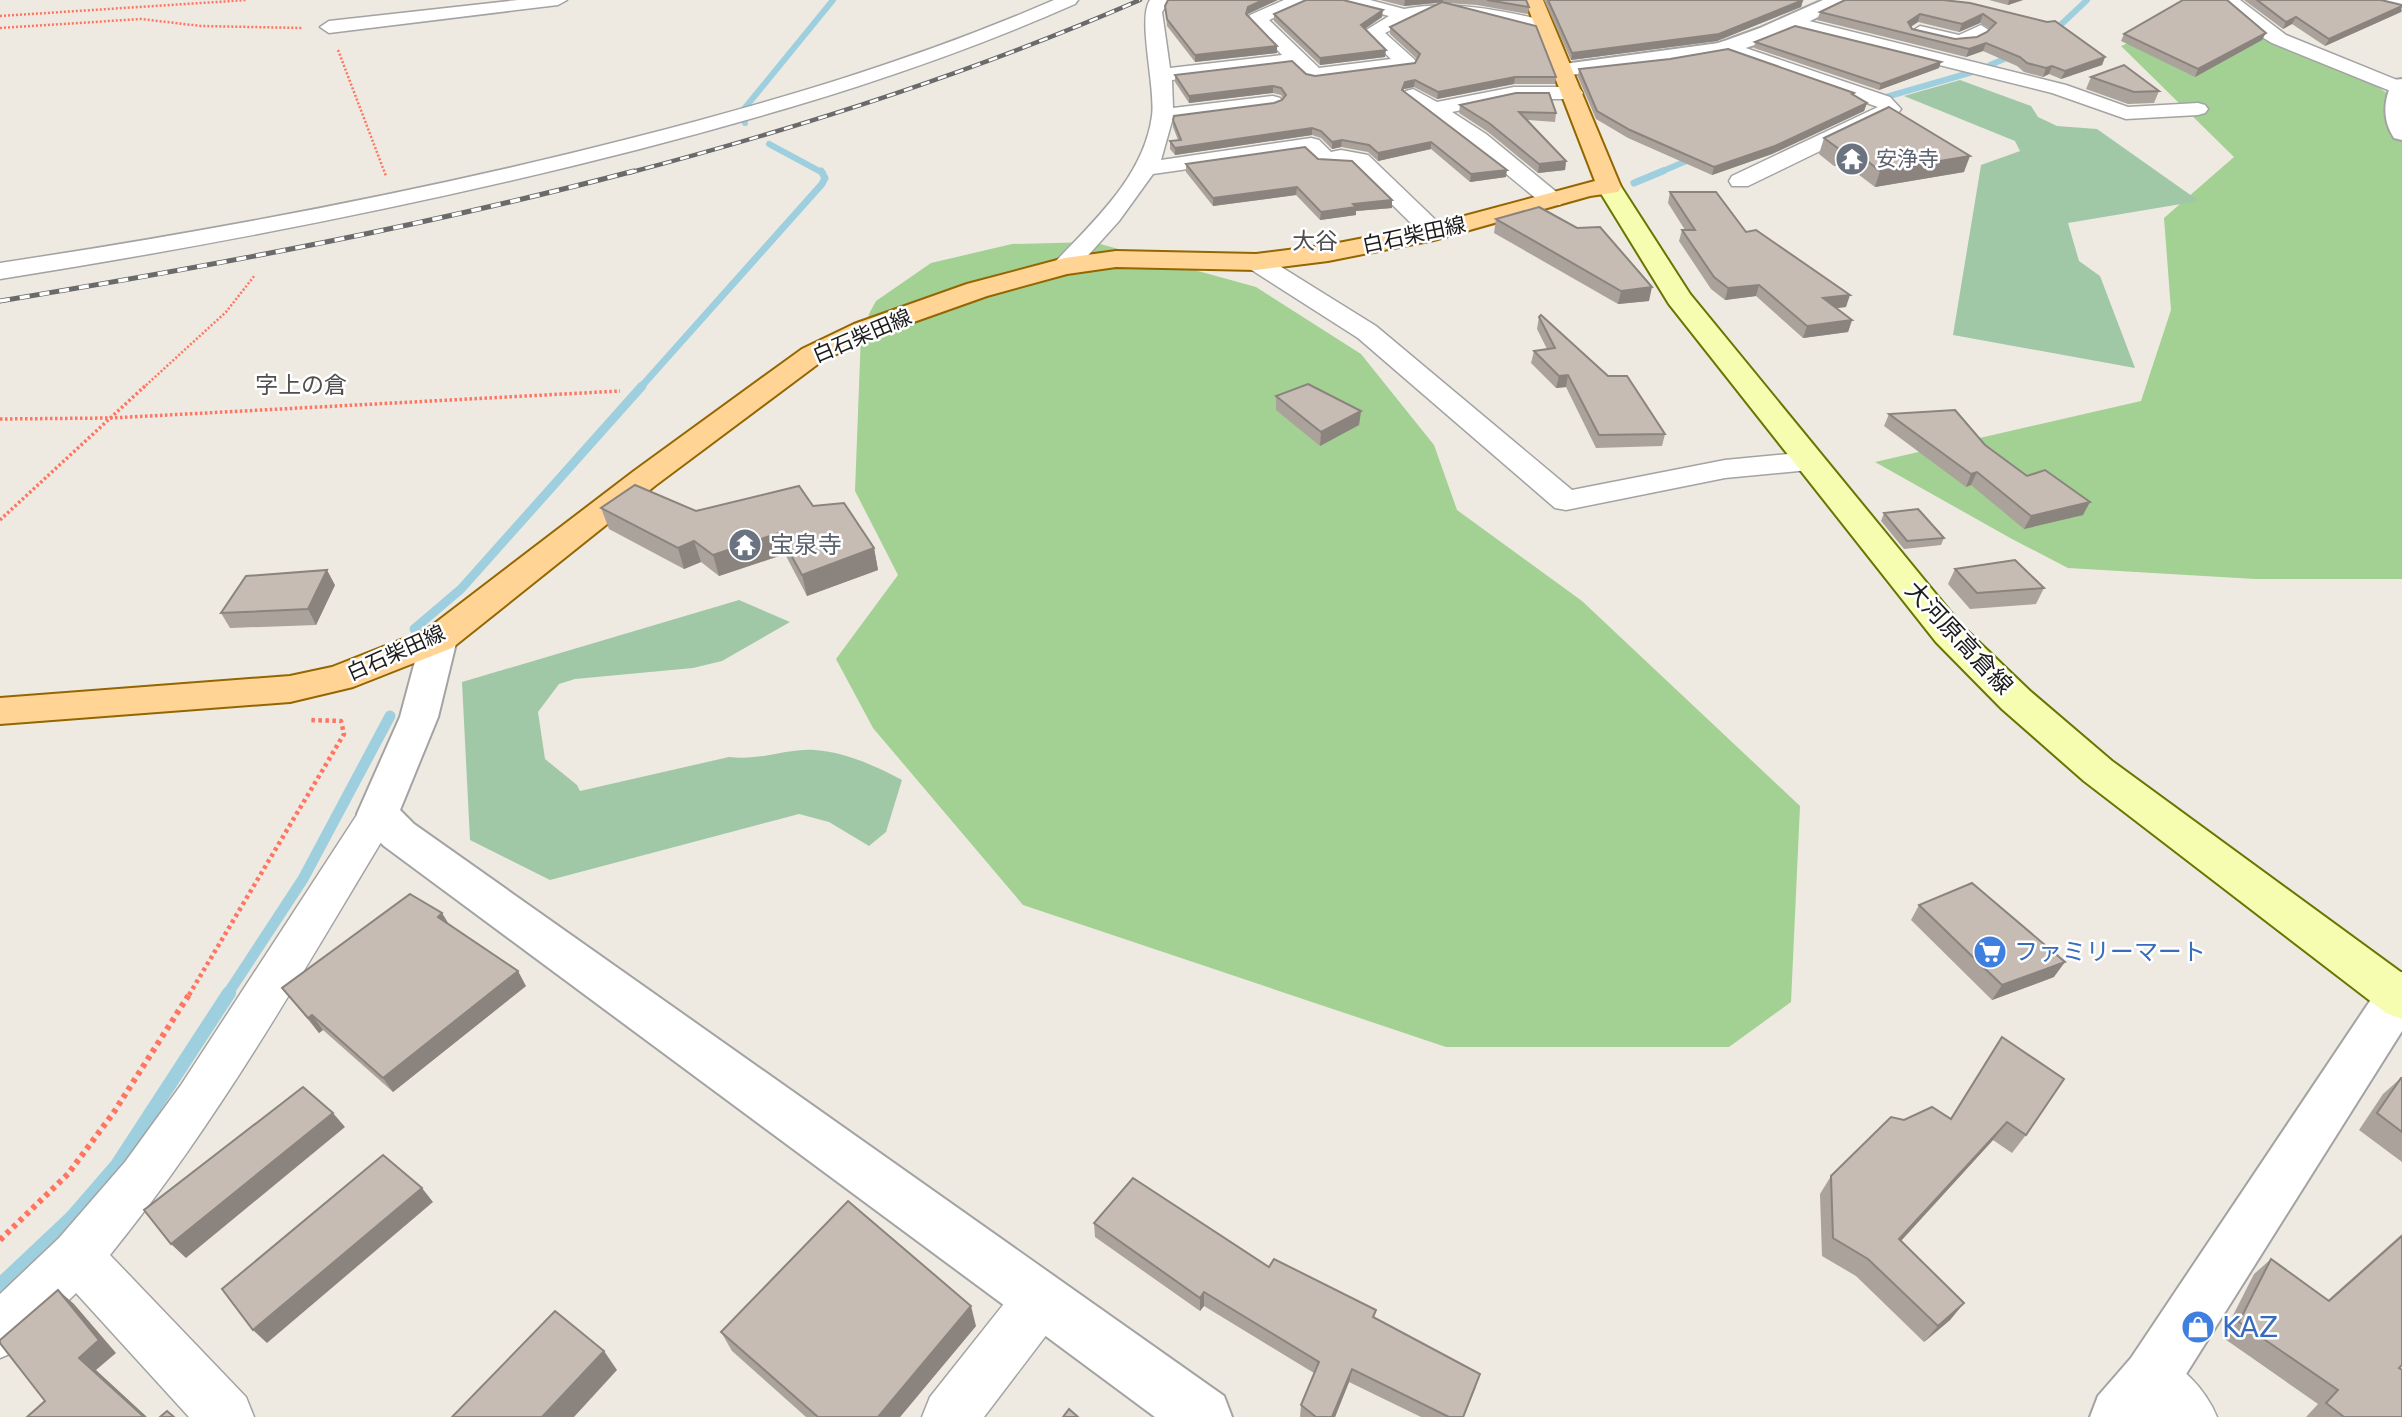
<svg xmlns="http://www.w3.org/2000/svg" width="2402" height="1417" viewBox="0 0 2402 1417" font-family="'DejaVu Sans','Noto Sans JP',sans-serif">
<rect width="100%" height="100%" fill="#eeeae1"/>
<g fill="#a3d093">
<polygon points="2229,23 2360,74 2402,104 2402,579 2255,579 2068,568 2012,539 1875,462 2141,401 2171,310 2164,218 2234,157 2121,46 2149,34"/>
<polygon points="1093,242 1256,287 1361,354 1434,445 1457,510 1582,601 1800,806 1791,1002 1729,1047 1446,1047 1023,905 873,728 836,659 898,575 855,491 861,334 870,312 876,301 931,263 1012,244"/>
</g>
<g fill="#a0c8a7">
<polygon points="1960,80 2031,106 2038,117 2057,126 2097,129 2199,201 2068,223 2079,261 2100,276 2135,368 1953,335 1981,165 2020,151 2015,141 1904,96"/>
<path d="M 739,600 L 790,622 L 722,661 L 693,668 L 575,679 L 559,684 L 538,712 L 545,759 L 577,785 L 580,791 L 729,757 C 761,761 787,748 815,750 C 845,752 876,766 902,780 L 886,832 L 869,846 L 829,822 L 799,814 L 550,880 L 470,840 L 462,682 Z"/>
</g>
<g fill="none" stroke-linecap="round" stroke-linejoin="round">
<g stroke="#9ecfdf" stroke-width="6">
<polyline points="2051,34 2087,0"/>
<polyline points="1990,65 2016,54"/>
<polyline points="1886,97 1976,71"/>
<polyline points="745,123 744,109 833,0"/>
<polyline points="769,144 823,173"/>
<polyline points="1658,173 1696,157"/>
</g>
<g stroke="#9ecfdf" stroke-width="7">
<polyline points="1634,183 1663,171"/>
<polyline points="640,388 822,184 825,178 821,171"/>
</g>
<polyline stroke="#9ecfdf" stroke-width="9" points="414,629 461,589 642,386"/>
<polyline stroke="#9ecfdf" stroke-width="11" points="227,995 303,879 390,716"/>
<polyline stroke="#9ecfdf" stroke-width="14" points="0,1285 72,1217 117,1165 229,993"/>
<defs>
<g id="minor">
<polygon points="518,0 567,0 558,5 329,33 320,27 329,21"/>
<path d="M 1054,0 L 1078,0 L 1075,4 C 933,67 786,111 636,150 C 426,204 214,245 0,279 L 0,263 C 211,231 421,192 628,139 C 773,102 916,60 1054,0 Z"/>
<path d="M 1150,0 L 1170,0 L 1162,12 L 1170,68 L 1282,55 L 1248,19 L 1250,15 L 1284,0 L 1308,0 L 1305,4 L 1269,20 L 1319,68 L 1391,59 L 1363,32 L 1389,16 L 1343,4 L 1340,0 L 1370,0 L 1404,9 C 1450,0 1503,10 1550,22 L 1552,26 L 1543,32 L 1442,5 L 1385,33 L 1414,59 L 1417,63 L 1414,67 L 1314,81 L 1307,79 L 1293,65 L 1172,80 L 1173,108 L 1273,96 L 1280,98 L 1283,102 L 1280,106 L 1273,108 L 1172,121 L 1161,160 L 1311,138 L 1319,140 L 1331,152 L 1341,150 L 1368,155 L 1443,227 L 1446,232 L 1443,237 L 1434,239 L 1425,237 L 1353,166 L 1318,164 L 1306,152 L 1153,174 L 1119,221 L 1074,271 L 1065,274 L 1056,271 L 1052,266 L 1056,261 C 1096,219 1144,175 1152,116 C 1156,88 1137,19 1150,0 Z"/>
<polygon points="2220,0 2240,0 2286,35 2402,82 2402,94 2393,92 2272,43 2257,34"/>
<polygon points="2373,0 2402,0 2402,10 2376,4"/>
<polygon points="1789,16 2066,85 2128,107 2198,103 2205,105 2208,109 2205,113 2198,115 2126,119 2052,93 1782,26 1780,22"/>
<path d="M 1981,25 L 1990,31 C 1971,55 1939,42 1913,36 L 1911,32 L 1920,26 L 1959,35 Z"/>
<polygon points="1725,41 1890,97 1901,109 1898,113 1748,186 1732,186 1729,181 1732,176 1878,107 1718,51 1715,47 1718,43"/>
<polygon points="1514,87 1573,87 1580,89 1583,93 1580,97 1573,99 1514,99 1452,112 1486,134 1560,195 1564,200 1560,205 1544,205 1470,144 1403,95 1406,91 1413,89 1437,102"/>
<polygon points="1256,255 1265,257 1376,326 1572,490 1725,460 1809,452 1820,455 1824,461 1820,467 1809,470 1725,478 1566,510 1555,508 1358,338 1247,267 1244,262 1247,257"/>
<path d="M 378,799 L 392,804 L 398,814 L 392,824 C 303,971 219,1121 110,1255 L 246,1397 L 254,1417 L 189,1417 L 76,1293 L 19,1350 L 0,1358 L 0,1294 L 59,1238 L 125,1162 L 181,1085 L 364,804 Z"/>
<polygon points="1041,1273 1060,1281 1067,1299 1060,1317 984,1417 922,1417 930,1397 1022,1281"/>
<path d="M 2151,1351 C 2180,1363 2205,1388 2217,1417 L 2151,1417 L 2132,1397 L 2124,1378 L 2132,1359 Z"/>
</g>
<g id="tertiary">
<path d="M 1823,0 L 1847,0 L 1845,4 C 1807,22 1770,42 1730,53 C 1676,67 1619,67 1564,76 L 1557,74 L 1554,70 L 1557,66 L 1564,64 L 1719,43 L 1760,28 Z"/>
<path d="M 2402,79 L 2402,140 L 2394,138 C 2382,120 2383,98 2394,80 Z"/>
<polygon points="439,627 452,630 457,639 438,717 400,810 414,824 1224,1396 1232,1417 1155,1417 384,846 363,825 357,814 400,717 421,639 426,630"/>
<polygon points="2402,972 2402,1031 2171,1398 2156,1417 2090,1417 2098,1396 2131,1358 2386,977"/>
</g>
<polygon id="secondary" points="1609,180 1618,182 1690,294 1962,626 2030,691 2112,761 2402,973 2402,1019 2386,1013 2084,781 2002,709 1936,642 1669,304 1597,187 1600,182"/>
<polygon id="primary" points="1525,0 1543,0 1621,187 1618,192 1590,196 1434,240 1328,261 1256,270 1116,267 1067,274 987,296 874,336 822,361 656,485 452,648 353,687 290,702 0,724 0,698 290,676 332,667 426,630 634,471 802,349 854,324 967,284 1065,258 1116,251 1256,254 1328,245 1431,225 1595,181"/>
</defs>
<use href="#minor" stroke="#a3a3a3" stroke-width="3"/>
<use href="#tertiary" stroke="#a3a3a3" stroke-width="4"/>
<use href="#secondary" stroke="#677600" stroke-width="4"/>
<use href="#primary" stroke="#946600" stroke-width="4"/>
<g stroke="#ff7561" stroke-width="2.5" stroke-dasharray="2 2" stroke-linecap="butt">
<polyline points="0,16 247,0"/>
<polyline points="0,28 141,19 201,26 303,28"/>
<polyline points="338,50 386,176"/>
<polyline points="143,388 226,312 255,275"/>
</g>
<g stroke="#ff7561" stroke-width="3.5" stroke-dasharray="2.5 2.5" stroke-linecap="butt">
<polyline points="0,419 111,418 620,391"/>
<polyline points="0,520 145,386"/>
</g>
<polyline stroke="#ff7561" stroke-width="4.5" stroke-dasharray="3.5 3.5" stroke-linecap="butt" points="189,995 344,734 341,721 309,720"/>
<polyline stroke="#ff7561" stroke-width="6" stroke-dasharray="4.5 4.5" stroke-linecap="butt" points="0,1240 68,1174 114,1112 190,993"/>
<use href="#minor" fill="#fff" fill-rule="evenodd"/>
<use href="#tertiary" fill="#fff" fill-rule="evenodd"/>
<use href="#secondary" fill="#f7fdb0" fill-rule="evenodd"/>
<use href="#primary" fill="#ffd495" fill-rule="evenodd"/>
<defs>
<path id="rail-far1" d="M 628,173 C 803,127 974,72 1140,0"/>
<path id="rail" d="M 0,301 C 213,266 425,226 634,171"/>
</defs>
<use href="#rail-far1" stroke="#6a6a6a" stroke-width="4.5"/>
<use href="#rail" stroke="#6a6a6a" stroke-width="5"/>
<use href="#rail-far1" stroke="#fff" stroke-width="2.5" stroke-dasharray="9" stroke-linecap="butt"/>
<use href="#rail" stroke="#fff" stroke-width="3.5" stroke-dasharray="10" stroke-linecap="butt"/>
</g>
<g fill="#aaa29b" fill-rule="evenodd">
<polygon points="1380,0 1526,0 1529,7 1528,14 1477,5 1447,3 1556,77 1555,84 1514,84 1437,99 1414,87 1404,89 1403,91 1506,177 1470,182 1431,149 1378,161 1368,152 1341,147 1332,149 1321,138 1312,135 1175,155 1170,149 1170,141 1178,140 1173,127 1173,120 1274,103 1282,100 1283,99 1281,95 1273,93 1189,103 1175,82 1175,75 1306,74 1315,76 1415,63 1417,59 1390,34 1390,27 1440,3 1404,6"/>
<polygon points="1544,0 1803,0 1801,7 1717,41 1571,60"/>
<path d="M 1943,0 L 2105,57 L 2102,65 L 2061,79 L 2049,74 L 2043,77 L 2024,72 L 2017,66 L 1983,51 L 1966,57 L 1817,20 L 1820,12 ZM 1918,22 L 1959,32 L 1980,23 L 1990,29 L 1987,32 L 1977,37 L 1955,39 L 1912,29 L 1911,27 Z"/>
<polygon points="1989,0 2023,0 2008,5"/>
<polygon points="2244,0 2381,0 2401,12 2325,46 2292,24 2283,29"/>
<polygon points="1165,6 1248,14 1247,15 1277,53 1195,62 1167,26"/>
<polygon points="1274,14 1382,17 1365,29 1385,57 1320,65 1274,21"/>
<polygon points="2124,34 2262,40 2195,77 2121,41"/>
<polygon points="1755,42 1939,68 1879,90 1754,48"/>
<polygon points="1579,69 1854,93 1854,95 1867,103 1864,111 1772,154 1712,175 1628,138 1596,119 1578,77"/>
<polygon points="2091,77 2159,91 2154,103 2128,104 2086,89"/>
<polygon points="1460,105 1556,113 1555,122 1528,120 1566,161 1565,170 1538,173 1488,132 1459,113"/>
<polygon points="1824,138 1964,172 1875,187 1846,165 1834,166 1819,154"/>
<polygon points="1318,159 1392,200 1392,208 1356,211 1356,215 1320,220 1296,195 1213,206 1186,172 1186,164"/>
<polygon points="1670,192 1746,232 1846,307 1836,308 1852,320 1848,332 1803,338 1756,296 1725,300 1711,289 1679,241 1682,230 1685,230 1668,203"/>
<polygon points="1496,219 1649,301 1618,304 1494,233"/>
<polygon points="1539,317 1665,434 1662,446 1596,448 1566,387 1556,388 1531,363 1534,351 1547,349 1537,329"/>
<polygon points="1276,396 1361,411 1359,425 1320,446 1276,410"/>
<polygon points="1889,414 1985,445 2027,476 2083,515 2024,529 1971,485 1966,487 1884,426"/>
<polygon points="813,506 874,548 878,570 807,596 785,554 719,576 701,562 684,569 609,529 601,508 696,511"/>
<polygon points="1884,513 1944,538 1941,545 1904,549 1881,521"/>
<polygon points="1955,569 2044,588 2036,604 1970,609 1948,584"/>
<polygon points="335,585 316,625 230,628 221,613"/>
<polygon points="1919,905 2054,977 1992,1000 1911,920"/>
<polygon points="442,913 449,924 526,986 393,1092 323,1030 319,1033 282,988"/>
<polygon points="2002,1037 2026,1135 2012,1153 1993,1140 1901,1241 1964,1303 1950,1320 1924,1342 1856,1276 1822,1256 1820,1194 1831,1176 1904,1120 1950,1119"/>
<polygon points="2401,1078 2402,1078 2402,1162 2359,1130 2383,1094"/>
<polygon points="1094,1223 1269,1267 1374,1317 1476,1387 1464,1417 1421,1417 1349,1382 1335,1417 1300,1417 1301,1405 1314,1373 1204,1306 1200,1311 1095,1237"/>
<polygon points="2402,1234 2402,1365 2399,1368 2402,1417 2306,1417 2318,1404 2222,1337 2254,1274 2271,1259 2328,1300"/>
<polygon points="976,1326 900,1417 806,1417 732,1351 721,1332"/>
</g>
<g fill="#8b847e">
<polygon points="1263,0 1278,0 1248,14 1246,21 1248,7"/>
<polygon points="1405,0 1443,0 1443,2 1404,6"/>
<polygon points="1803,0 1801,7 1717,41 1571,60 1572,53"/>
<polygon points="2009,0 2023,0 2008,5"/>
<polygon points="2402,6 2401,12 2325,46 2329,39"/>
<polygon points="1383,10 1382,17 1360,32 1361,25"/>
<polygon points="1920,14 1918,22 1905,30 1908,22"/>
<polygon points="1983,14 1980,23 1959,32 1962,24"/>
<polygon points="2296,17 2292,24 2283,29 2286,22"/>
<polygon points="2266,33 2262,40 2195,77 2198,69"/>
<polygon points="1986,43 1983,51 1966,57 1969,49"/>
<polygon points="1277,46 1277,53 1195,62 1195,55"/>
<polygon points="1386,50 1385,57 1320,65 1320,58"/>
<polygon points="2105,57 2102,65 2061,79 2065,71"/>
<polygon points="1941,62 1939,68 1879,90 1881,84"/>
<polygon points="2052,66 2049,74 2043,77 2046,68"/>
<polygon points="1515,77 1514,84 1437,99 1438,92"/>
<polygon points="1415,80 1414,87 1404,89 1401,97 1405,82"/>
<polygon points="1273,86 1273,93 1189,103 1189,96"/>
<polygon points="1867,103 1864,111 1772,154 1712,175 1714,167"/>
<polygon points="1312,128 1312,135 1175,155 1175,148"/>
<polygon points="1342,140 1341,147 1332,149 1332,142"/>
<polygon points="1431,142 1431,149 1378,161 1378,153"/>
<polygon points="1970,156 1964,172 1875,187 1880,171"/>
<polygon points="1566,161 1565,170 1538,173 1539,164"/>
<polygon points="1507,170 1506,177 1470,182 1471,174"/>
<polygon points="1297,187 1296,195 1213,206 1213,198"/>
<polygon points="1392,200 1392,208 1356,211 1356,215 1320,220 1321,212 1353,204"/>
<polygon points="1759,285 1756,296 1725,300 1728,288"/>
<polygon points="1652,287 1649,301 1618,304 1621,291"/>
<polygon points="1850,295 1846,307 1820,310 1823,298"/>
<polygon points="1852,320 1848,332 1803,338 1807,326"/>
<polygon points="1568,375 1566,387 1556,388 1559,376"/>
<polygon points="1361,411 1359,425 1320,446 1321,432"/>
<polygon points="1977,472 1971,485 1966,487 1971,474"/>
<polygon points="2090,502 2083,515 2024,529 2031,516"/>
<polygon points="779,533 785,554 719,576 713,555"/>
<polygon points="694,541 701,562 684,569 678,548"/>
<polygon points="874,548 878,570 807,596 802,575"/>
<polygon points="327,570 335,585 316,625 308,609"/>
<polygon points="442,913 451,929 438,917"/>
<polygon points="2065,962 2054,977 1992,1000 2002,985"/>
<polygon points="518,971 526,986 393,1092 383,1078"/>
<polygon points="312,1015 323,1030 319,1033 308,1018"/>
<polygon points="333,1113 345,1127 186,1258 171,1244"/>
<polygon points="2007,1122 1993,1140 1887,1256 1899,1239"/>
<polygon points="422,1188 433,1202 267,1343 253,1330"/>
<polygon points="58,1290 74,1304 116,1353 96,1370 147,1417 144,1417 79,1358"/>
<polygon points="1204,1292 1204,1306 1200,1311 1200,1298"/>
<polygon points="1964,1303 1950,1320 1924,1342 1938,1326"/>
<polygon points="971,1306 976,1326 900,1417 878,1417"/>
<polygon points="604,1351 617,1370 574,1417 542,1417"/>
<polygon points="1352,1369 1349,1382 1335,1417 1332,1417"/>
</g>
<g fill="#c6bcb4" stroke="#8b847e" stroke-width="2" fill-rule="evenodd">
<polygon points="1168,0 1263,0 1248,7 1246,14 1277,46 1195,55 1167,19 1165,6"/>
<polygon points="1306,0 1343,0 1383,10 1361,25 1386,50 1320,58 1274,14"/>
<polygon points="1487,0 1526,0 1529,7"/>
<polygon points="1548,0 1803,0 1719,34 1572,53"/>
<path d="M 1845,0 L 1943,0 L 1970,3 L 2047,22 L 2055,21 L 2105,57 L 2065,71 L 2052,66 L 2046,68 L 2027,63 L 2020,57 L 1986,43 L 1969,49 L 1820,12 ZM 1920,14 L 1962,24 L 1983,14 L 1996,23 L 1987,32 L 1977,37 L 1955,39 L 1912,29 L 1908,22 Z"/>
<polygon points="2183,0 2227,0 2266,33 2198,69 2124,34"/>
<polygon points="2257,0 2381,0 2402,5 2402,6 2329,39 2296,17 2286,22"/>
<polygon points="1442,2 1536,26 1556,77 1515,77 1438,92 1415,80 1405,82 1402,90 1507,170 1471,174 1431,142 1378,153 1369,145 1342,140 1332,142 1321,131 1312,128 1175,148 1170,141 1181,140 1173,120 1174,116 1274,103 1282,100 1286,95 1281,88 1273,86 1189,96 1175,75 1292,61 1306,74 1315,76 1415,63 1420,54 1390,27"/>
<polygon points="1795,26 1941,62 1881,84 1755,42"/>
<polygon points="1728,49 1854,93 1852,94 1867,103 1775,146 1714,167 1630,130 1597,111 1579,69 1670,59"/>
<polygon points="2124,65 2159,91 2134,92 2091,77"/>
<polygon points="1516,93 1549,93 1556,113 1519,112 1566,161 1539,164 1489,123 1460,105"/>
<polygon points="1889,107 1970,156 1880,171 1852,149 1839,149 1824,138"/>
<polygon points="1305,147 1318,159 1352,161 1392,200 1353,204 1356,207 1321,212 1297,187 1213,198 1186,164"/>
<polygon points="1670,192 1716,192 1746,232 1756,230 1850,295 1823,298 1852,320 1807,326 1759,285 1728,288 1714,277 1682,230 1695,230"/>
<polygon points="1539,207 1577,228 1600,227 1652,287 1621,291 1496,219"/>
<polygon points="1541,315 1608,376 1627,376 1665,434 1599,435 1568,375 1559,376 1534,351 1555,348 1539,317"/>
<polygon points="1308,384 1361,411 1321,432 1276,396"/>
<polygon points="1955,410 1985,445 2027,476 2045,470 2090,502 2031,516 1977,472 1971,474 1889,414"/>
<polygon points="635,485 696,511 799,486 813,506 844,503 874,548 802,575 779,533 713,555 694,541 678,548 601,508"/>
<polygon points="1918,509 1944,538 1907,541 1884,513"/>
<polygon points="2015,560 2044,588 1977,593 1955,569"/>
<polygon points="327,570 308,609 221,613 246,576"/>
<polygon points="1972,883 2065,962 2002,985 1919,905"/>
<polygon points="410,894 442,913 438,917 518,971 383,1078 312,1015 308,1018 282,988"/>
<polygon points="2002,1037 2064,1079 2026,1135 2007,1122 1899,1239 1964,1303 1938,1326 1868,1259 1833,1238 1831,1176 1891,1117 1904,1120 1932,1107 1951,1119"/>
<polygon points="2401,1078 2402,1078 2402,1132 2377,1113"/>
<polygon points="303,1087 333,1113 171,1244 144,1210"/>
<polygon points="383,1155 422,1188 253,1330 222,1289"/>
<polygon points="1133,1178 1269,1267 1274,1259 1376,1310 1373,1317 1480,1374 1463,1417 1449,1417 1352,1369 1332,1417 1316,1417 1301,1405 1319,1362 1204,1292 1200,1298 1094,1223"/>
<polygon points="848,1201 971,1306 878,1417 818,1417 721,1332"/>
<polygon points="2402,1236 2402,1365 2399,1368 2402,1370 2402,1417 2344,1417 2326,1403 2338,1390 2239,1322 2271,1259 2329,1301"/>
<polygon points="58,1290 99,1340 79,1358 144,1417 27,1417 45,1401 0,1343 0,1340"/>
<polygon points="555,1311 604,1351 542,1417 452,1417"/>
<polygon points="1069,1409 1078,1417 1063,1417"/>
<polygon points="167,1411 174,1417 160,1417"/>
</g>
<defs>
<symbol id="temple-disc" viewBox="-11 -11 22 22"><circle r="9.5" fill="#6b7280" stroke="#fff"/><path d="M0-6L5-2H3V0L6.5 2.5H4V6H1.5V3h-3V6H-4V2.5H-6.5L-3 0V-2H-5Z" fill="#fff"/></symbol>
<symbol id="supermarket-disc" viewBox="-11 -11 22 22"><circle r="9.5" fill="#3f7fe0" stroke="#fff"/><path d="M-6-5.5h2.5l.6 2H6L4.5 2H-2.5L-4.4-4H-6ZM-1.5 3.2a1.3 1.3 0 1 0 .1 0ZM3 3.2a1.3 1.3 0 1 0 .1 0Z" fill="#fff"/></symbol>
<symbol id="shop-disc" viewBox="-11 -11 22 22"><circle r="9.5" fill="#3f7fe0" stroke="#fff"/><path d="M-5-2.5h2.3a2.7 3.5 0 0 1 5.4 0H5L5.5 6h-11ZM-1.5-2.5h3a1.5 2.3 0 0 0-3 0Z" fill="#fff"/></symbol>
</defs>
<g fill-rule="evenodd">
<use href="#temple-disc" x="1833" y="140" width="38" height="38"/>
<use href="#temple-disc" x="726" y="526" width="38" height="38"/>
<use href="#supermarket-disc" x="1971" y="933" width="38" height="38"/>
<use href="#shop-disc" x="2179" y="1308" width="38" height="38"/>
</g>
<g text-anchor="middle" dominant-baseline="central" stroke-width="5" stroke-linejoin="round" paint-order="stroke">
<g font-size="21" fill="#5b616d" stroke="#fff" text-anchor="start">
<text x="1876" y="159">安浄寺</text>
</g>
<g font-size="21" fill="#1c1c1c" stroke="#fff">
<text transform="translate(1414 235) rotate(-12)">白石柴田線</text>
<text transform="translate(862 336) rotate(-23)">白石柴田線</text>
<text transform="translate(396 653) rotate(-24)">白石柴田線</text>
</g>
<g font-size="23" fill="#4f4f4f" stroke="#fff">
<text x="1315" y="241">大谷</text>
<text x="301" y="385">字上の倉</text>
</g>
<g font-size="24" fill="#5b616d" stroke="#fff" text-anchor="start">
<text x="770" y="545">宝泉寺</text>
</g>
<g font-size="24" fill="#1c1c1c" stroke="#fff">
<text transform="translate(1959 638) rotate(47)">大河原高倉線</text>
</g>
<g font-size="24" fill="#366cbe" stroke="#fff" text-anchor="start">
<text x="2014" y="952">ファミリーマート</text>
</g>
<g font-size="28" fill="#366cbe" stroke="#fff" text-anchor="start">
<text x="2222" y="1327">KAZ</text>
</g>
</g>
</svg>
